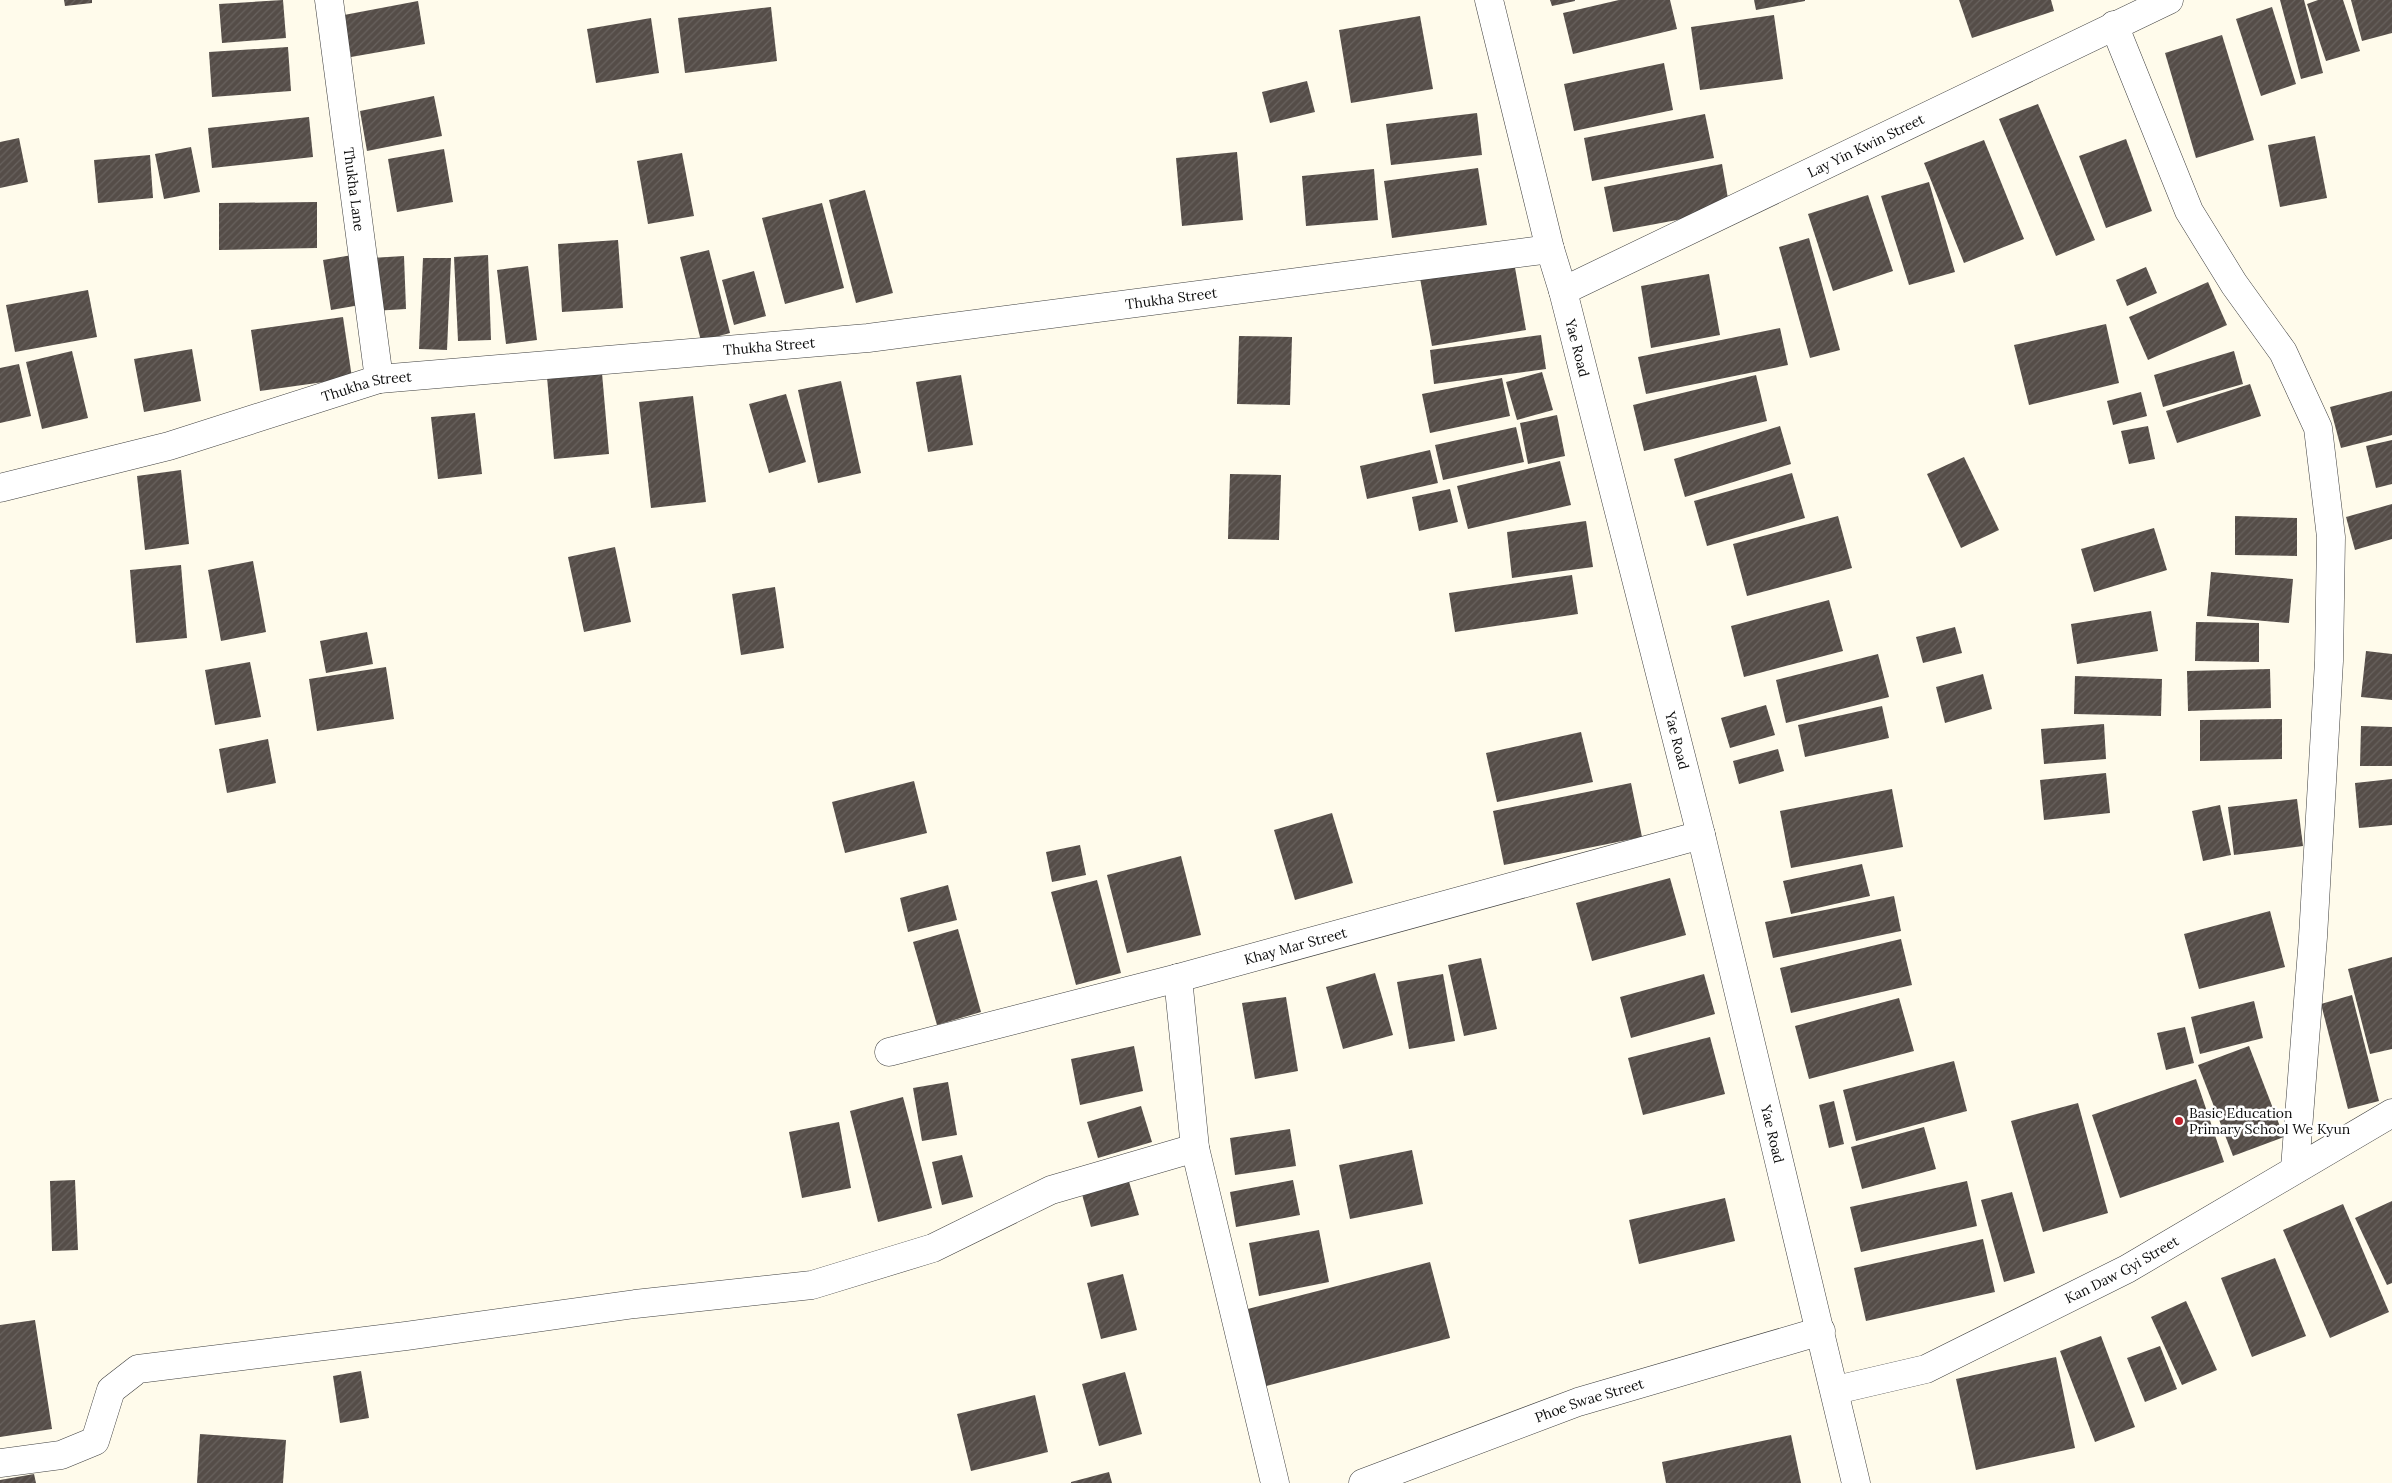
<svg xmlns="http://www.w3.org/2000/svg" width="2392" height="1483" viewBox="0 0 2392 1483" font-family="Lora,serif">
<defs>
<pattern id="building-hatch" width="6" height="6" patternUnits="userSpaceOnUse" patternTransform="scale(1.25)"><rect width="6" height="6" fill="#554d48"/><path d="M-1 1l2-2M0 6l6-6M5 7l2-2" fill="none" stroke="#68625e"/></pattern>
</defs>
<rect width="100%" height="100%" fill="#fffbeb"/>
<g fill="url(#building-hatch)">
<polygon points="64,0 92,0 92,3 65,6"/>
<polygon points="283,0 286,38 222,43 219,4"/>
<polygon points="1550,0 1575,0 1575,1 1552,6"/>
<polygon points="1619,0 1670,0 1677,29 1573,54 1563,13"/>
<polygon points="1754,0 1805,0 1805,1 1756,10"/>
<polygon points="1959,0 2051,0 2054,11 1972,38"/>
<polygon points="2280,0 2304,0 2323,73 2301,79"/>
<polygon points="2318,0 2343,0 2360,51 2326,61 2307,4"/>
<polygon points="2351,0 2392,0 2392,33 2362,41"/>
<polygon points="418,1 425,44 351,57 344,15"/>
<polygon points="771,7 777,61 685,73 678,18"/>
<polygon points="2272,7 2296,84 2261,96 2236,19"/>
<polygon points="1774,15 1783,79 1700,90 1691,27"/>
<polygon points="1420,16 1433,89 1351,103 1339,30"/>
<polygon points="651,18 659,73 596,83 587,29"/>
<polygon points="2222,35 2254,140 2196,158 2165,53"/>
<polygon points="288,47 291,91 212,97 209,52"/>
<polygon points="1664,63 1673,110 1574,131 1564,84"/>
<polygon points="1307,81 1315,112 1270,123 1262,92"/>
<polygon points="434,96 442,136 367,151 360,111"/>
<polygon points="2038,104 2095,240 2056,256 1999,119"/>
<polygon points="1477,113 1482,155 1391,165 1386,124"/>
<polygon points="1705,114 1714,158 1592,181 1584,138"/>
<polygon points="309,117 313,157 212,168 208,128"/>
<polygon points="2315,136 2327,198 2280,207 2268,145"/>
<polygon points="19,138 28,182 0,188 0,142"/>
<polygon points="2126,139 2152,211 2106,228 2079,156"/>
<polygon points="1984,140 2024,239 1964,263 1924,163"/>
<polygon points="191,147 200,192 164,199 155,154"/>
<polygon points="444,149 453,202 397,212 388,159"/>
<polygon points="1237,152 1243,220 1182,226 1176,158"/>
<polygon points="682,153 694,216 648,224 637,161"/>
<polygon points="150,155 153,198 98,203 94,160"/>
<polygon points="1722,164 1730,210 1613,232 1604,187"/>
<polygon points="1478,168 1487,225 1392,238 1384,181"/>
<polygon points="1374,169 1378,220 1306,226 1302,176"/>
<polygon points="1929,182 1955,272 1909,285 1881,196"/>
<polygon points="865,190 893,293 856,303 829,200"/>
<polygon points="1868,195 1893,271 1833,291 1808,214"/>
<polygon points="317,202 317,248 219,250 219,203"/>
<polygon points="822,203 844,288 785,304 762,218"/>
<polygon points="1809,238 1840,350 1810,358 1779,247"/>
<polygon points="618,240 623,308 562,312 558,244"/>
<polygon points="709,250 730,333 701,341 680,257"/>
<polygon points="358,254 366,304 331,310 323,260"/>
<polygon points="488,255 491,340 458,341 454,257"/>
<polygon points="404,256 406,309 373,311 371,258"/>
<polygon points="423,258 451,258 447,350 419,349"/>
<polygon points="1514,262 1526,330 1432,346 1420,278"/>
<polygon points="528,266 537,340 506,344 497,270"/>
<polygon points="2146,267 2157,293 2127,306 2116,280"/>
<polygon points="754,271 766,316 734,325 722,280"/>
<polygon points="1709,274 1720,335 1651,348 1641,286"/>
<polygon points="2208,282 2227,325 2148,360 2129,317"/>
<polygon points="88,290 97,337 15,352 6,305"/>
<polygon points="343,317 352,378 260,391 251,330"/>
<polygon points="2106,324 2119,383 2029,405 2014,345"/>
<polygon points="1780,328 1788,365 1646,394 1638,357"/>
<polygon points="1541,335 1546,369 1434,384 1430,350"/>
<polygon points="1239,336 1292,337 1290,405 1237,404"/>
<polygon points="192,349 201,401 144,412 134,359"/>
<polygon points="72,351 88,418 42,429 26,362"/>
<polygon points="2234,351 2243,384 2163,407 2154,375"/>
<polygon points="19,364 31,416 0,423 0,368"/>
<polygon points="1542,372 1553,410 1517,420 1506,382"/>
<polygon points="602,373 609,454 554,459 547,377"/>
<polygon points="961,375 973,445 928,452 916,382"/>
<polygon points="1756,375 1767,421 1644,451 1633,405"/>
<polygon points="1502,378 1510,416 1430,433 1422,394"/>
<polygon points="841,381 861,473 818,483 798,390"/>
<polygon points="2250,384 2261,416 2177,443 2166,411"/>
<polygon points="2392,391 2392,435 2341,448 2330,407"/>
<polygon points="2141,392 2147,416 2113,425 2107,401"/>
<polygon points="786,394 806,462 769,473 749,404"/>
<polygon points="693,396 706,502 651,508 639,402"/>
<polygon points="475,413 482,474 438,479 431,417"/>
<polygon points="1557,415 1565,456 1528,464 1520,423"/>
<polygon points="1780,426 1791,464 1685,497 1674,459"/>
<polygon points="2148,426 2155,459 2129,464 2121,431"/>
<polygon points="1516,427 1524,462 1443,480 1435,445"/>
<polygon points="2392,440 2392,484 2376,488 2366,446"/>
<polygon points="1430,450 1438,483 1367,499 1360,466"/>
<polygon points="1964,457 1999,530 1961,548 1927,474"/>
<polygon points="1560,461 1571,505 1468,529 1457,486"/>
<polygon points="181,470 189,544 145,550 137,476"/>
<polygon points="1792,473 1805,518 1707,546 1694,501"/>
<polygon points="1230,474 1281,475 1279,540 1228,539"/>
<polygon points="1450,489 1458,522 1419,531 1412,497"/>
<polygon points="2392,504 2392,539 2355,550 2346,517"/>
<polygon points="1838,516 1852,568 1747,596 1733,544"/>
<polygon points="2235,516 2297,518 2297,556 2235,555"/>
<polygon points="1586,521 1593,567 1512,578 1507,532"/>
<polygon points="2154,528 2167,570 2094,592 2081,549"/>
<polygon points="615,547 631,622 584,632 568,557"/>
<polygon points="253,561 266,632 221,641 208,570"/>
<polygon points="181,565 187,638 136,643 130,570"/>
<polygon points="2211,572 2293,579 2289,623 2207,616"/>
<polygon points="1572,575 1578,614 1455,632 1449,593"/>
<polygon points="775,587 784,648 741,655 732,594"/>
<polygon points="1829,600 1843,651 1744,677 1731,626"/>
<polygon points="2151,611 2158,651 2077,664 2071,624"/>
<polygon points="2196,622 2259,623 2259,662 2195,661"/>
<polygon points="1955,627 1962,653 1923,663 1916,637"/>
<polygon points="367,632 373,664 326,673 320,641"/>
<polygon points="2366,651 2392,654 2392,700 2361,697"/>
<polygon points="1878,654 1889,697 1786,723 1776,680"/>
<polygon points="250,662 261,717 215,725 205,670"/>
<polygon points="386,667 394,719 317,731 309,679"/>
<polygon points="2270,669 2271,708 2188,711 2187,671"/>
<polygon points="1983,674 1992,709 1945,723 1936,687"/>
<polygon points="2075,676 2162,679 2161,716 2074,714"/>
<polygon points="1766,705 1775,735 1730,748 1721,718"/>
<polygon points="1882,706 1889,738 1805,757 1798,725"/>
<polygon points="2282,719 2282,759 2200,761 2200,720"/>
<polygon points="2104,724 2106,759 2044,764 2041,729"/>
<polygon points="2361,726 2392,727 2392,766 2360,766"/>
<polygon points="1581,732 1593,782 1497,802 1486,753"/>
<polygon points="268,739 276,783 227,793 219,749"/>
<polygon points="1778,749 1784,771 1739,784 1733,761"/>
<polygon points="2106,773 2110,813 2044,820 2040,780"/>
<polygon points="2392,779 2392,825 2359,828 2355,783"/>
<polygon points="914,781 927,833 845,853 832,802"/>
<polygon points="1631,783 1642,837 1504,865 1493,811"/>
<polygon points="1892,789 1903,847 1791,868 1780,811"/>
<polygon points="2297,799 2303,846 2234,855 2228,807"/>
<polygon points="2220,805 2231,855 2203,861 2192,811"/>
<polygon points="1332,813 1353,883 1295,900 1274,830"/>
<polygon points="1080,845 1086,875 1052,882 1046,852"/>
<polygon points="1181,856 1201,935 1127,953 1107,875"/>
<polygon points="1862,864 1870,896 1791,914 1783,881"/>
<polygon points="1670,878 1686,935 1592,961 1576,903"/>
<polygon points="1097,880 1121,973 1076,985 1051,892"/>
<polygon points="948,885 957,920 908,932 900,898"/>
<polygon points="1894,896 1901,931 1773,958 1765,922"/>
<polygon points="2270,911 2285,967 2199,989 2184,934"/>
<polygon points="958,929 981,1012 937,1025 913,942"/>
<polygon points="1901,939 1912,985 1791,1013 1780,968"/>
<polygon points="2392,957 2392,1049 2370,1054 2348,969"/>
<polygon points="1481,958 1497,1029 1464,1036 1448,965"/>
<polygon points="1375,973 1393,1035 1343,1049 1326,987"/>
<polygon points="1443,974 1455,1041 1409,1049 1397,982"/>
<polygon points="1704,974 1715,1014 1631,1038 1620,997"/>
<polygon points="2352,995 2379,1101 2348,1109 2321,1004"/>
<polygon points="1286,997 1298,1071 1255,1079 1242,1003"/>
<polygon points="1899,998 1914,1051 1809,1079 1795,1026"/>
<polygon points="2254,1001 2263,1038 2200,1054 2191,1017"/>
<polygon points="2185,1027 2194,1063 2166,1070 2157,1033"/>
<polygon points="1710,1037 1725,1094 1643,1115 1628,1058"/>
<polygon points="1134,1046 1143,1091 1080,1105 1071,1059"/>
<polygon points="2249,1046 2284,1137 2233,1156 2198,1065"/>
<polygon points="1954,1061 1967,1111 1856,1141 1843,1090"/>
<polygon points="2196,1079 2224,1162 2120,1198 2092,1115"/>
<polygon points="948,1082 957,1135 922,1141 913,1088"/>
<polygon points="903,1097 932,1208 878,1222 850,1111"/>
<polygon points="1834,1101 1844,1144 1829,1148 1819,1105"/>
<polygon points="2078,1103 2108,1213 2043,1232 2011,1121"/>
<polygon points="1141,1106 1152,1142 1098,1158 1087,1122"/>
<polygon points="839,1122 851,1188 802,1198 789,1132"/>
<polygon points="1924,1127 1936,1169 1862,1189 1851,1147"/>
<polygon points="1290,1129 1296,1166 1235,1175 1230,1138"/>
<polygon points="1412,1150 1423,1204 1350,1219 1339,1165"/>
<polygon points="962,1155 973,1197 942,1205 932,1162"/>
<polygon points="1127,1175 1139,1215 1091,1227 1080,1187"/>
<polygon points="75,1180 78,1250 52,1251 50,1181"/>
<polygon points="1293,1180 1300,1215 1236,1227 1230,1192"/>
<polygon points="1967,1181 1977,1226 1861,1252 1850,1207"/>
<polygon points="2012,1192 2035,1273 2004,1282 1981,1200"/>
<polygon points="1725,1198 1735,1241 1639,1264 1629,1220"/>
<polygon points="2392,1201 2392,1283 2387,1285 2355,1218"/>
<polygon points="2343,1204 2389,1312 2330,1338 2283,1230"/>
<polygon points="1319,1230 1329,1282 1259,1296 1249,1243"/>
<polygon points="1983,1239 1995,1292 1866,1321 1854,1268"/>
<polygon points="2275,1258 2306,1336 2252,1357 2221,1278"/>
<polygon points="1430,1262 1450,1338 1251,1390 1232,1313"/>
<polygon points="1123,1274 1137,1330 1101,1339 1087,1283"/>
<polygon points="2186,1301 2217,1370 2182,1385 2151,1317"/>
<polygon points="35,1320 52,1429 0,1437 0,1325"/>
<polygon points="2101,1336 2135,1427 2095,1442 2060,1351"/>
<polygon points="2160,1346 2177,1389 2145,1402 2127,1358"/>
<polygon points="2056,1357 2075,1448 1976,1470 1956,1379"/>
<polygon points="361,1371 369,1418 340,1423 333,1376"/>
<polygon points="1125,1372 1142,1434 1099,1446 1082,1384"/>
<polygon points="1035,1395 1048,1452 971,1471 957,1414"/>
<polygon points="200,1434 286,1440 283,1483 197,1483"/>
<polygon points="1791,1435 1801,1483 1666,1483 1662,1462"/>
<polygon points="1109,1472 1112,1483 1071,1483 1071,1482"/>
<polygon points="34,1474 36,1483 0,1483 0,1480"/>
</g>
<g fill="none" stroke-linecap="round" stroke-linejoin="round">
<defs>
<g id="minor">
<path id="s1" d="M 329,0 L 379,379"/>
<path id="s2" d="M 1489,0 L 1550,249 L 1563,291 L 1701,835 L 1856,1483"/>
<polyline points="2114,25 2189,211 2234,284 2283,352 2318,428 2331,537 2329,661 2313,937 2295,1168"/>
<path id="s3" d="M 1563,291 L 2169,0"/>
<path id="s4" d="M 0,488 L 169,446 L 379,379 L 868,338 L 1550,249"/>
<polyline points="1178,978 1195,1148 1275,1483"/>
<path id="s5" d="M 889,1052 L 1178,978 L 1701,835"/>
<path id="s6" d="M 1836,1390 L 1926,1369 L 2127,1269 L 2392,1113"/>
<polyline points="0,1463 61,1455 95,1441 111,1390 138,1369 406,1336 635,1304 812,1285 933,1248 1051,1190 1195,1148"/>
<path id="s7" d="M 1363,1483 L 1578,1402 L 1821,1331"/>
</g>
</defs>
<use href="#minor" stroke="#3f3f3f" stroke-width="29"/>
<use href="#minor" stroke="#fff" stroke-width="28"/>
</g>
<circle fill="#bf212c" stroke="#fff" stroke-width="2" cx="2179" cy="1121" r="5"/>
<g text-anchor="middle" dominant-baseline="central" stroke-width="5" stroke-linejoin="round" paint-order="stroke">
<g font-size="14" fill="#0c0c0c" stroke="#fff">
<text stroke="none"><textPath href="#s3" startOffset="336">Lay Yin Kwin Street</textPath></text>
<text stroke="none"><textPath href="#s1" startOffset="191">Thukha Lane</textPath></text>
<text stroke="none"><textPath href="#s4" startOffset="1191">Thukha Street</textPath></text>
<text stroke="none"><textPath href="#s4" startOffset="786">Thukha Street</textPath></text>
<text stroke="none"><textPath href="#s2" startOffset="359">Yae Road</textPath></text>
<text stroke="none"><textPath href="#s4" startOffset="381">Thukha Street</textPath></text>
<text stroke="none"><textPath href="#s2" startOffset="764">Yae Road</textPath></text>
<text stroke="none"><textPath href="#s5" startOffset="420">Khay Mar Street</textPath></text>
<text stroke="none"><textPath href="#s2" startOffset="1169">Yae Road</textPath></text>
<text stroke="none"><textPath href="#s6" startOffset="312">Kan Daw Gyi Street</textPath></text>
<text stroke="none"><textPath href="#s7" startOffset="241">Phoe Swae Street</textPath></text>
</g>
<g font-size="14" fill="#0c0c0c" stroke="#fff" text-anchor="start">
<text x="2189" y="1113">Basic Education<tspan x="2189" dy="16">Primary School We Kyun</tspan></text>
</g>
</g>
</svg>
